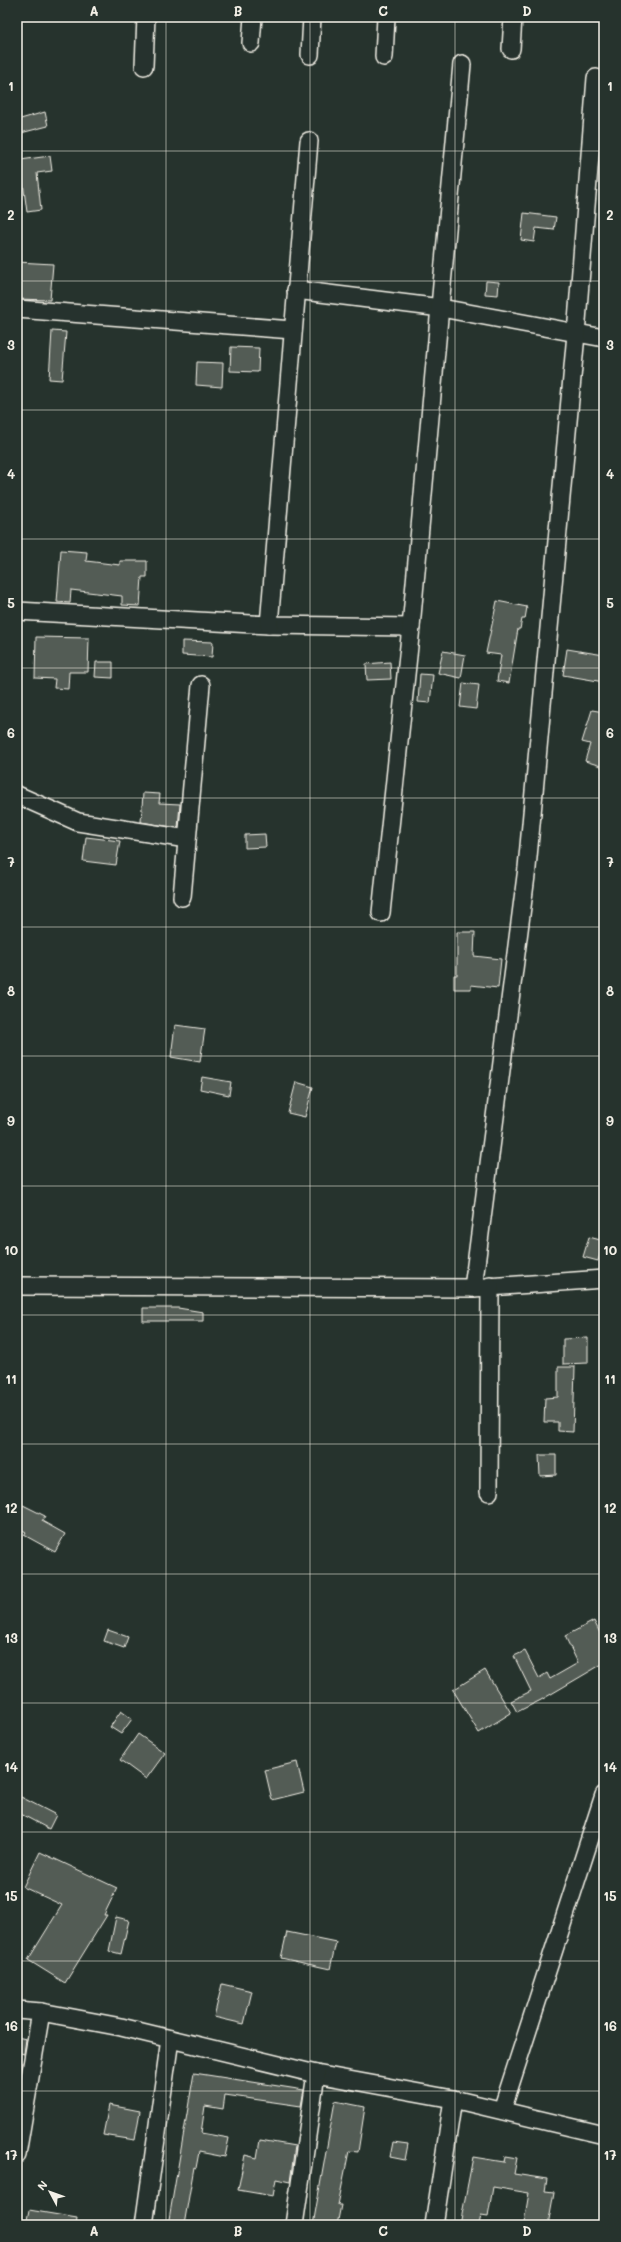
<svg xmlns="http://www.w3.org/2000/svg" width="621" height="2242" viewBox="0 0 621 2242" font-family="Mali,sans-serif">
<rect width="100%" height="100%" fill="#26332d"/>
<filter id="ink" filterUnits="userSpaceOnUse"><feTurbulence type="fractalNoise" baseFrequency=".025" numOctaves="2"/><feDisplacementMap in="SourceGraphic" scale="8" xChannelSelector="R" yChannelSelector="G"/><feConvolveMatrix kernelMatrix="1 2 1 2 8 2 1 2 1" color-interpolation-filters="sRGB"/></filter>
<g filter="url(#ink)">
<g fill="#525c55" stroke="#f4f1e8">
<polygon points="45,112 48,126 17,134 17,120"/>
<polygon points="50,156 52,171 37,173 41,210 27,212 20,160"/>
<polygon points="524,213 556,217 554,230 536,228 534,242 521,240"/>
<polygon points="17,262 53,264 50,300 17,299"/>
<polygon points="486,281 499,282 498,295 485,294"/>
<polygon points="52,331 66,332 62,380 49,379"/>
<polygon points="231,347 259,348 258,372 230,371"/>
<polygon points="197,362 223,363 222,387 196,385"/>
<polygon points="61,550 87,552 86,561 120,565 120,561 147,561 147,577 142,577 140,606 122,605 122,596 71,590 70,603 57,602"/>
<polygon points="497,601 527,607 525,619 522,619 520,629 518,629 509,683 497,681 501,655 486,653"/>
<polygon points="36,637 89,638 88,672 69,672 68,689 54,688 55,679 35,678"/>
<polygon points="182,641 213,642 212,657 182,655"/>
<polygon points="567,649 604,655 604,682 563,675"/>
<polygon points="443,651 465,655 461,678 438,673"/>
<polygon points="96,662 113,662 113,678 95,677"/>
<polygon points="390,662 391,679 367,680 366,664"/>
<polygon points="420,674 433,675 430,703 418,702"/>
<polygon points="463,683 479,685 476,709 460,707"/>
<polygon points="592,710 604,712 604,767 585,761 590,744 582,742"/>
<polygon points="143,793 160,794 159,803 180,804 178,828 141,822"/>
<polygon points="265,834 266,847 245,848 245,835"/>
<polygon points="86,837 120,841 116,865 83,861"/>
<polygon points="457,932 475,932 474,956 501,959 498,988 471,985 471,989 454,989 454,975 457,975"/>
<polygon points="175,1025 205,1029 200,1062 171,1057"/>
<polygon points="202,1077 231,1082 229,1095 200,1089"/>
<polygon points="296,1082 313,1087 305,1117 288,1113"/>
<polygon points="589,1237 604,1241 598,1261 583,1257"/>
<polygon points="143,1308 178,1308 203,1312 203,1321 143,1321"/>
<polygon points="588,1338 588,1363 563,1364 563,1339"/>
<polygon points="558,1367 575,1367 573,1432 558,1431 558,1422 544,1422 545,1398 558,1397"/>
<polygon points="539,1455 556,1455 556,1475 540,1476"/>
<polygon points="23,1505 45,1516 42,1521 65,1534 55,1552 24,1535 26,1532 17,1527 17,1517"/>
<polygon points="594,1621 604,1641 604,1663 541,1700 517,1712 511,1701 531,1691 514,1656 525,1651 539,1678 547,1673 550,1679 578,1663 565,1636"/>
<polygon points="108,1630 128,1637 124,1648 104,1641"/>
<polygon points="485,1670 511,1713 479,1733 453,1690"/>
<polygon points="121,1711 132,1719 121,1734 110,1727"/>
<polygon points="138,1734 165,1753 146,1779 120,1760"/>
<polygon points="297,1762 304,1792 272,1800 265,1770"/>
<polygon points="17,1795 56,1815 49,1829 17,1812"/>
<polygon points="40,1852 117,1888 104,1915 107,1915 65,1983 28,1960 62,1905 23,1887"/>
<polygon points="116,1917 129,1920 121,1954 109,1951"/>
<polygon points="287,1932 336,1942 330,1969 281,1958"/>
<polygon points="222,1984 252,1991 244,2024 214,2017"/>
<polygon points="17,2037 26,2039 24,2054 17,2052"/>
<polygon points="194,2073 304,2090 301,2106 225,2095 223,2109 205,2106 201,2133 229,2138 225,2157 199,2152 196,2168 194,2167 184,2225 168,2225"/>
<polygon points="335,2101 365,2107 358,2152 349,2151 338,2205 341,2205 337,2225 313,2225"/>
<polygon points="109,2105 140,2111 135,2140 103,2135"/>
<polygon points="260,2140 295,2146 290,2182 276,2179 273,2196 238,2190 245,2155 257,2158"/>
<polygon points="393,2142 408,2144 405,2160 390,2157"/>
<polygon points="505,2156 517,2158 514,2174 547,2179 545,2191 554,2192 548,2225 524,2222 529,2193 493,2187 488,2216 481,2215 479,2225 460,2225 473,2157 504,2162"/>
<polygon points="29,2210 77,2218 76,2225 26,2225"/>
</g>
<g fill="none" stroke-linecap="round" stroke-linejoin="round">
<defs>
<g id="minor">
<polyline points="251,43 253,17"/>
<polyline points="511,49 513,17"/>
<polyline points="310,55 312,17"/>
<polyline points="384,57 386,17"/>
<polyline points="144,66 146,17"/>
<polyline points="296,290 441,308 604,338"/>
<polyline points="17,309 293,330"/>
<polyline points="17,611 269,625 411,627"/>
<polyline points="269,625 309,141"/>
<polyline points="17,795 78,822 187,839"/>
<polyline points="182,897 201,685"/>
<polyline points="381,913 411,627 462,64"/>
<polyline points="17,1286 473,1288 604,1279"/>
<polyline points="473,1288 527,868 576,334 596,78"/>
<polyline points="489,1492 490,1286"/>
<polyline points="17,2010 41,2012 121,2027 316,2074 453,2099 604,2135"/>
<polyline points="502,2110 604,1795"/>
<polyline points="17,2154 41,2012"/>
<polyline points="144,2225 170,2039"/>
<polyline points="294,2225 316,2074"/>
<polyline points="434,2225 453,2099"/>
</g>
</defs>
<use href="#minor" stroke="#f4f1e8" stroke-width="20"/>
<use href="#minor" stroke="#26332d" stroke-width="17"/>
</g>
</g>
<path fill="none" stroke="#f4f1e8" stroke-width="1" stroke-opacity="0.55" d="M 166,17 L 166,2225M 310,17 L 310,2225M 455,17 L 455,2225M 17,151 L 604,151M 17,281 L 604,281M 17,410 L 604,410M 17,539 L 604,539M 17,668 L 604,668M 17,798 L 604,798M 17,927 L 604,927M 17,1056 L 604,1056M 17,1186 L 604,1186M 17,1315 L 604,1315M 17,1444 L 604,1444M 17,1574 L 604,1574M 17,1703 L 604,1703M 17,1832 L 604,1832M 17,1961 L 604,1961M 17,2091 L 604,2091"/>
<rect width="621" height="2242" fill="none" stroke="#26332d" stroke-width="44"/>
<g transform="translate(50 2192) rotate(311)" stroke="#26332d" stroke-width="3" paint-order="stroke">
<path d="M0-3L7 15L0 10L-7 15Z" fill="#f4f1e8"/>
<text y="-6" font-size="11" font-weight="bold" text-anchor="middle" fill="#f4f1e8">N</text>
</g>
<rect x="22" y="22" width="577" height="2198" fill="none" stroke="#f4f1e8" stroke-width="1.5"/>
<g font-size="13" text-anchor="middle" font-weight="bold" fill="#f4f1e8">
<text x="94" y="16">A</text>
<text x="238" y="16">B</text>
<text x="383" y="16">C</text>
<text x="527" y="16">D</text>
<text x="11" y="91">1</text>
<text x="610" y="91">1</text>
<text x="11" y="220">2</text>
<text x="610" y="220">2</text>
<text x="11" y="350">3</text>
<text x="610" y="350">3</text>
<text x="11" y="479">4</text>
<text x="610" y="479">4</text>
<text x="11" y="608">5</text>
<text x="610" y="608">5</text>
<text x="11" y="738">6</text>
<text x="610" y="738">6</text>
<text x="11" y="867">7</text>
<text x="610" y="867">7</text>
<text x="11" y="996">8</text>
<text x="610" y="996">8</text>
<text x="11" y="1126">9</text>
<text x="610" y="1126">9</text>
<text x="11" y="1255">10</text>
<text x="610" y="1255">10</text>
<text x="11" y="1384">11</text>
<text x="610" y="1384">11</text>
<text x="11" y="1513">12</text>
<text x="610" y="1513">12</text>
<text x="11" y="1643">13</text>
<text x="610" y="1643">13</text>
<text x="11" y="1772">14</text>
<text x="610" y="1772">14</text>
<text x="11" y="1901">15</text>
<text x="610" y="1901">15</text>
<text x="11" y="2031">16</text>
<text x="610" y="2031">16</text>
<text x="11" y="2160">17</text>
<text x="610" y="2160">17</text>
<text x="94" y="2236">A</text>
<text x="238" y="2236">B</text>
<text x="383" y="2236">C</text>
<text x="527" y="2236">D</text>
</g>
</svg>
